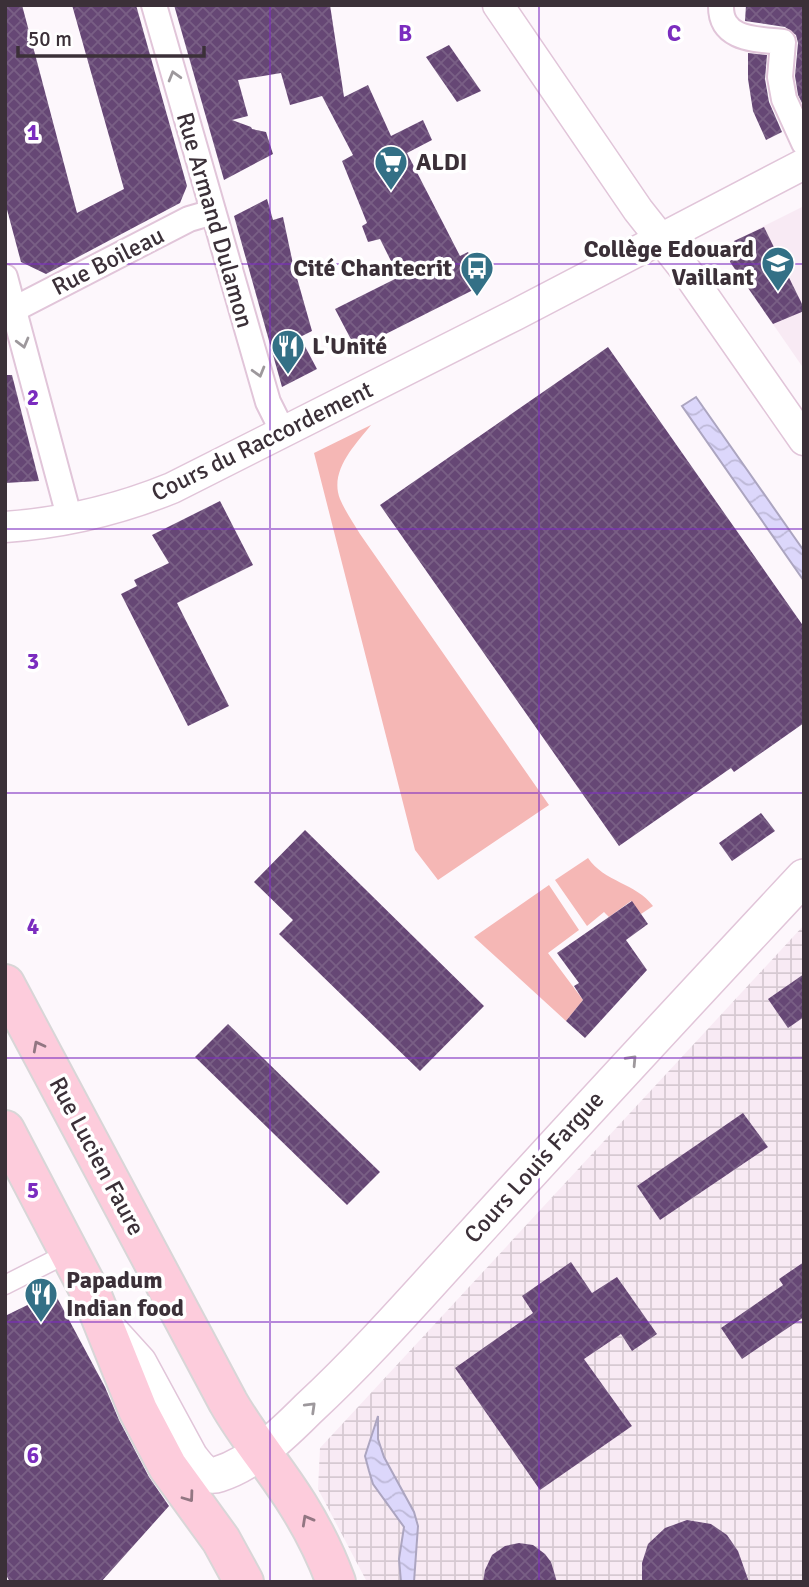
<svg xmlns="http://www.w3.org/2000/svg" width="809" height="1587" viewBox="0 0 809 1587" font-family="Signika,sans-serif">
<defs>
<pattern id="industrial-grid" width="8" height="8" patternUnits="userSpaceOnUse" patternTransform="scale(1.75)"><rect width="8" height="8" fill="#f8eaf4"/><path d="M0 4h8M4 0v8" fill="none" stroke="#d6c9d2"/></pattern>
<pattern id="water-waves" width="16" height="10" patternUnits="userSpaceOnUse" patternTransform="scale(1.75)"><rect width="16" height="10" fill="#dcd7fb"/><path d="M0 5q4-4 8 0t8 0" fill="none" stroke="#beb9d8"/></pattern>
<pattern id="building-cross-hatch" width="8" height="8" patternUnits="userSpaceOnUse" patternTransform="scale(1.75)"><rect width="8" height="8" fill="#664775"/><path d="M0 0l8 8M0 8l8-8" fill="none" stroke="#795f85"/></pattern>
</defs>
<rect width="100%" height="100%" fill="#fdf7fc"/>
<polygon fill="#f8eaf4" points="804,206 804,369 730,262 734,241"/>
<polygon fill="url(#industrial-grid)" points="804,925 804,1582 367,1582 318,1489 320,1448"/>
<g fill="#f5b7b5">
<path d="M 371,425 C 355,445 329,471 340,499 C 345,511 353,522 360,534 L 549,805 L 438,880 L 415,850 L 314,453 Z"/>
<path d="M 588,858 C 604,882 636,883 653,906 L 641,914 L 631,901 L 609,917 L 604,912 L 587,926 L 555,880 Z"/>
<polygon points="549,885 579,930 548,953 583,1000 566,1021 474,937"/>
</g>
<g fill="url(#water-waves)" stroke="#aca5c0" stroke-width="2">
<polygon points="696,397 804,551 804,581 682,406"/>
<polygon points="378,1416 378,1439 384,1457 414,1512 418,1526 414,1582 401,1582 399,1559 404,1527 373,1484 369,1471 365,1456"/>
</g>
<g fill="url(#building-cross-hatch)">
<polygon points="5,5 22,5 77,213 124,189 72,5 136,5 187,186 180,203 46,274 21,262 5,202"/>
<polygon points="174,5 330,5 344,97 368,85 391,136 423,120 432,140 407,153 460,256 468,252 485,284 356,349 335,309 399,277 380,239 368,242 362,226 367,223 342,161 353,155 322,96 290,105 281,73 238,80 248,116 232,120 251,127 252,129 266,132 273,154 224,180"/>
<polygon points="746,5 804,5 804,107 798,95 795,76 798,43 796,35 785,27 745,21"/>
<polygon points="449,45 481,91 457,102 426,57"/>
<polygon points="748,53 767,55 765,79 769,102 782,132 766,140 753,111 748,79"/>
<polygon points="267,199 273,220 283,217 293,264 312,331 300,337 317,369 282,387 234,216"/>
<polygon points="764,227 804,308 804,311 773,324 730,262 734,241"/>
<polygon points="608,347 804,627 804,723 734,772 731,768 619,846 380,505"/>
<polygon points="5,375 12,375 39,481 5,483"/>
<polygon points="220,501 253,565 177,603 229,706 188,726 121,594 137,586 134,580 169,563 152,535"/>
<polygon points="761,813 775,831 732,861 719,843"/>
<polygon points="305,830 484,1006 420,1071 279,934 293,920 254,882"/>
<polygon points="632,901 648,924 626,940 647,970 585,1038 566,1021 583,1000 574,986 579,983 557,953"/>
<polygon points="804,974 804,1017 788,1028 768,999"/>
<polygon points="228,1024 380,1172 347,1205 195,1057"/>
<polygon points="743,1113 768,1147 660,1220 637,1186"/>
<polygon points="571,1262 592,1293 617,1277 657,1334 632,1351 621,1334 584,1359 632,1426 540,1490 455,1368 533,1313 522,1296"/>
<polygon points="804,1262 804,1317 742,1359 721,1328 783,1285 779,1279"/>
<polygon points="54,1292 105,1387 119,1420 149,1477 169,1506 101,1582 10,1582 5,1573 5,1316"/>
<polygon points="687,1520 711,1524 727,1535 738,1551 749,1582 642,1582 642,1563 648,1544 665,1528"/>
<polygon points="519,1543 533,1545 545,1554 551,1562 557,1582 483,1582 485,1570 492,1555 505,1546"/>
</g>
<g fill="none" stroke-linecap="round" stroke-linejoin="round">
<defs>
<polyline id="pedestrian" points="5,1285 70,1252"/>
<g id="minor">
<polyline points="154,5 268,402 283,432"/>
<path d="M 721,5 C 720,41 757,39 783,42 L 780,77 L 784,99 L 804,143"/>
<polyline points="5,277 70,520"/>
<polyline points="5,314 189,219 213,212"/>
</g>
<g id="tertiary">
<polyline points="498,5 638,210 687,272 804,440"/>
<path d="M 5,527 C 63,523 118,510 172,488 L 515,315 L 804,164"/>
</g>
<path id="secondary" d="M 110,1331 L 139,1363 L 190,1457 C 197,1466 205,1479 219,1474 C 252,1464 284,1433 308,1409 C 364,1357 414,1300 465,1244 C 577,1121 690,999 804,877"/>
<g id="primary">
<path d="M 5,984 L 228,1402 C 249,1439 276,1469 298,1505 C 313,1529 326,1555 336,1582"/>
<polyline points="5,1130 93,1298 138,1410 168,1467 221,1540 244,1582"/>
</g>
</defs>
<use href="#pedestrian" stroke="#e1c5d9" stroke-width="21"/>
<use href="#minor" stroke="#e1c5d9" stroke-width="28"/>
<use href="#tertiary" stroke="#e1c5d9" stroke-width="33"/>
<use href="#secondary" stroke="#e1c5d9" stroke-width="38"/>
<use href="#primary" stroke="#d8d6d7" stroke-width="42"/>
<use href="#pedestrian" stroke="#fff" stroke-width="18"/>
<use href="#minor" stroke="#fff" stroke-width="24"/>
<use href="#tertiary" stroke="#fff" stroke-width="30"/>
<use href="#secondary" stroke="#fff" stroke-width="35"/>
<use href="#primary" stroke="#fdccdc" stroke-width="38"/>
</g>
<defs><path id="oneway-chevron" d="M-2-3.5L2.5 0L-2 3.5" fill="none" stroke-width="1.6" stroke-linecap="round" stroke-linejoin="round" transform="scale(1.75)"/></defs>
<g stroke="#9d989c">
<use href="#oneway-chevron" transform="translate(174 76) rotate(-106)"/>
<use href="#oneway-chevron" transform="translate(23 343) rotate(75)"/>
<use href="#oneway-chevron" transform="translate(259 372) rotate(74)"/>
<use href="#oneway-chevron" transform="translate(632 1060) rotate(-47)"/>
<use href="#oneway-chevron" transform="translate(311 1407) rotate(-44)"/>
</g>
<g stroke="#927682">
<use href="#oneway-chevron" transform="translate(38 1046) rotate(-118)"/>
<use href="#oneway-chevron" transform="translate(189 1497) rotate(54)"/>
<use href="#oneway-chevron" transform="translate(307 1520) rotate(-119)"/>
</g>
<path fill="none" stroke="#7b2cbf" stroke-width="2" stroke-opacity="0.55" d="M 270,5 L 270,1582M 539,5 L 539,1582M 5,264 L 804,264M 5,529 L 804,529M 5,793 L 804,793M 5,1058 L 804,1058M 5,1322 L 804,1322"/>
<defs>
<symbol id="supermarket-pin" viewBox="-11 -11 22 30"><path d="M0 17L-7.5 6A9.5 9.5 0 1 1 7.5 6Z" fill="#337086" stroke="#fff"/><path d="M-6-5.5h2.5l.6 2H6L4.5 2H-2.5L-4.4-4H-6ZM-1.5 3.2a1.3 1.3 0 1 0 .1 0ZM3 3.2a1.3 1.3 0 1 0 .1 0Z" fill="#fff"/></symbol>
<symbol id="school-pin" viewBox="-11 -11 22 30"><path d="M0 17L-7.5 6A9.5 9.5 0 1 1 7.5 6Z" fill="#337086" stroke="#fff"/><path d="M0-5L7-2L0 1L-7-2ZM-4 1L0 2.5L4 1V4Q0 6-4 4Z" fill="#fff"/></symbol>
<symbol id="bus-pin" viewBox="-11 -11 22 30"><path d="M0 17L-7.5 6A9.5 9.5 0 1 1 7.5 6Z" fill="#337086" stroke="#fff"/><path d="M-5-6H5V4H4V6H2V4H-2V6H-4V4H-5ZM-3.5-4V0h7V-4ZM-3.5 1.2v1.5H-2V1.2ZM2 1.2v1.5H3.5V1.2Z" fill="#fff"/></symbol>
<symbol id="restaurant-pin" viewBox="-11 -11 22 30"><path d="M0 17L-7.5 6A9.5 9.5 0 1 1 7.5 6Z" fill="#337086" stroke="#fff"/><path d="M-5-6h1v4h1v-4h1v4h1v-4h1v5L-1.5 .5V6h-2V.5L-5-1ZM5-6V6H3V1.5H1.5Q1.5-4 5-6Z" fill="#fff"/></symbol>
</defs>
<g fill-rule="evenodd">
<use href="#supermarket-pin" x="372" y="143" width="38" height="52"/>
<use href="#school-pin" x="759" y="244" width="38" height="52"/>
<use href="#bus-pin" x="458" y="249" width="38" height="52"/>
<use href="#restaurant-pin" x="269" y="327" width="38" height="52"/>
<use href="#restaurant-pin" x="22" y="1275" width="38" height="52"/>
</g>
<g text-anchor="middle" dominant-baseline="central" stroke-width="7" stroke-linejoin="round" paint-order="stroke">
<g font-size="24" font-weight="bold" fill="#3b3038" stroke="#fff" text-anchor="start">
<text x="416" y="162">ALDI</text>
<text x="754" y="249" text-anchor="end">Collège Edouard<tspan x="754" dy="28">Vaillant</tspan></text>
<text x="452" y="268" text-anchor="end">Cité Chantecrit</text>
<text x="312" y="346">L'Unité</text>
<text x="66" y="1280">Papadum<tspan x="66" dy="28">Indian food</tspan></text>
</g>
<g font-size="24" fill="#3b3038" stroke="#fff">
<text transform="translate(215 220) rotate(74)">Rue Armand Dulamon</text>
<text transform="translate(108 261) rotate(-27)">Rue Boileau</text>
<text transform="translate(262 441) rotate(-26)">Cours du Raccordement</text>
<text transform="translate(97 1156) rotate(62)">Rue Lucien Faure</text>
<text transform="translate(534 1167) rotate(-48)">Cours Louis Fargue</text>
</g>
</g>
<g font-size="23" text-anchor="middle" font-weight="bold" fill="#7b2cbf" stroke="#fff" stroke-width="7" stroke-linejoin="round" paint-order="stroke">
<text x="405" y="41">B</text>
<text x="674" y="41">C</text>
<text x="33" y="140">1</text>
<text x="33" y="405">2</text>
<text x="33" y="669">3</text>
<text x="33" y="934">4</text>
<text x="33" y="1198">5</text>
<text x="33" y="1463">6</text>
</g>
<rect width="809" height="1587" fill="none" stroke="#3b3038" stroke-width="14"/>
<path d="M18 46v10h186v-10" fill="none" stroke="#3b3038" stroke-width="3.5"/>
<text x="28" y="46" font-size="21" fill="#3b3038" stroke="#ffffff" stroke-width="5" paint-order="stroke">50 m</text>
</svg>
